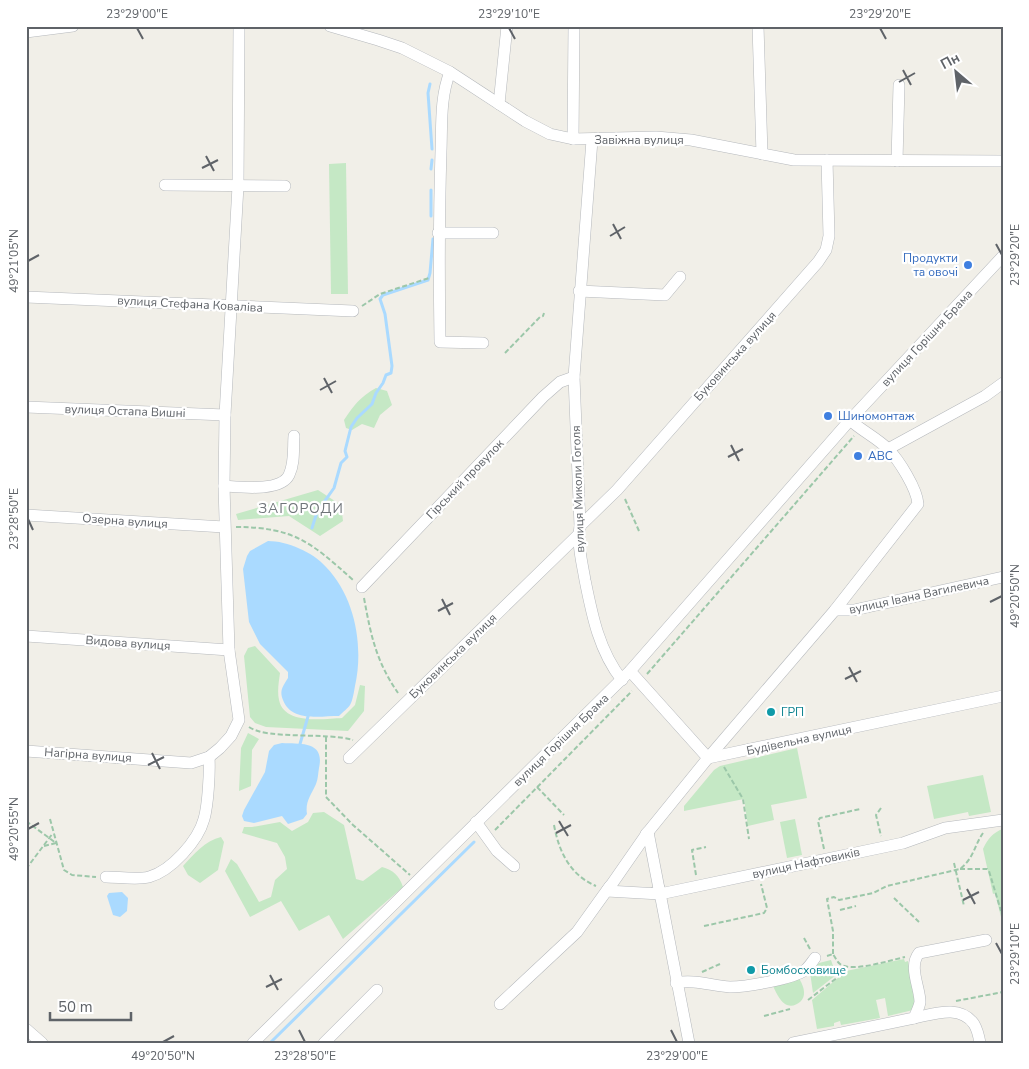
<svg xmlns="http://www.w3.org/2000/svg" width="1029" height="1069" viewBox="0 0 1029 1069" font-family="'Nunito Sans',sans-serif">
<rect width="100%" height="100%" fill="#f1efe8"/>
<g fill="#c5e8c5">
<polygon points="346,163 348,294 331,294 329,164"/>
<path d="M 376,388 L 387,391 L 392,405 L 380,415 L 374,428 L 362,424 L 352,430 L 346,428 L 344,420 C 354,405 360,397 376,388 Z"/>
<polygon points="318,490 341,505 343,521 320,536 289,516 238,520 236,514"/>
<path d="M 255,646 L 280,673 C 279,681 277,691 279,700 C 284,725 324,719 342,718 L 355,705 L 360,685 L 365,686 L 364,711 L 348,731 L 266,727 L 255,723 L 250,717 L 244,656 L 248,648 Z"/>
<polygon points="248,733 259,739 252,750 251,786 239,791 241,748"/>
<polygon points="797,748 807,798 771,805 774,820 748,826 744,799 684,811 684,806 714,770 720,766"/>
<polygon points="983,775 991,812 969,816 968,812 934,819 927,786"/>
<path d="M 324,812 L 344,825 L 356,879 L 363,881 L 382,867 C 393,870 399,875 403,887 L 343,939 L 329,915 L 299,931 L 281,901 L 250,917 L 225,871 L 231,859 L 237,864 L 259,902 L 271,897 L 275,880 L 287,869 L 285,857 L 277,843 L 242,833 L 244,827 L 252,827 L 280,822 L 292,831 L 308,822 L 313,813 Z"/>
<polygon points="795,819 802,855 787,858 780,822"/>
<path d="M 1003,829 L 1003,925 L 995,893 L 993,894 L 983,849 C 987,840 993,832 1003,829 Z"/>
<path d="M 221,837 L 224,842 L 218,870 L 200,883 L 188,875 L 183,866 C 193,855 206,840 221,837 Z"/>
<polygon points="904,959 905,962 908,961 915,1004 913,1010 888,1016 885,998 876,1000 880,1018 841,1025 840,1021 834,1023 834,1026 817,1029 812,1000 846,971"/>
<polygon points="831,960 836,975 813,993 810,972 819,963"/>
<path d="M 799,978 C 801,982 804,987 804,992 C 805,1002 793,1009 785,1004 C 779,1000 775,990 772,984 Z"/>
</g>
<g fill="#aadaff">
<path d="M 268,541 C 287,541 313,552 326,567 C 355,597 364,646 355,686 C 354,691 353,700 350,705 C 348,708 343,712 339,716 C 320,716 291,722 283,700 C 279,691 283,686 288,678 L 288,672 L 260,644 L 249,622 L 243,569 L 247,556 L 250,551 Z"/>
<path d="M 282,743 C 301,744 325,741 319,768 C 318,774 318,779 316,784 C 311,795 305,802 307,814 L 303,819 L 288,824 L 282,816 L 254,823 L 244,821 L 242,816 L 244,810 L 265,772 L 269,751 L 274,745 Z"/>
<polygon points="122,892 128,898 127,911 120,917 113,915 107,896 109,893"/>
</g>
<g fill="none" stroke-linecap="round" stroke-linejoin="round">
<g stroke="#aadaff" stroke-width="3">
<polyline points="430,84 428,93 432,149"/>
<polyline points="431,169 432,160"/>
<polyline points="431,216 431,190"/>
<polyline points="312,528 317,512 334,488 341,463 347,457 345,451 351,427 357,418 372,404 376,393 383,383 386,375 391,373 392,366 385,314 380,299 383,295 428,280 430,273 433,239"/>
<polyline points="300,744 309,713"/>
<polyline points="270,1043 474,842"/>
</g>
<defs>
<g id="minor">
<polyline points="330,26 378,40 402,48 450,72 525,121 550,134 573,139 656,137 691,140 794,160 1003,161"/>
<polyline points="758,26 762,154"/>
<polyline points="26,32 73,26"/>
<path d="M 450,72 C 440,97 442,125 441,151 C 439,215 439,279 440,342 L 483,343"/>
<polyline points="499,104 507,26"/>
<polyline points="573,139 574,26"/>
<path d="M 592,140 L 574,377 L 580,526 C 577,544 582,562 585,580 C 592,615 599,651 622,680"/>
<polyline points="897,161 899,85"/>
<polyline points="165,185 285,186"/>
<polyline points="438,233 493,233"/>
<polyline points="579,291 665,295 680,277"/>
<polyline points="26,297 353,311"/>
<polyline points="26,407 225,415"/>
<polyline points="888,449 985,396 1003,383"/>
<path d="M 224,486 C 240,487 281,492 289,475 C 295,463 293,448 294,436"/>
<polyline points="26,515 224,527"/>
<polyline points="580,526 617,490 818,262 826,250 829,236 827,160"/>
<polyline points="362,587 543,397 560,382 574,377"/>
<polyline points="835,610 854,610 1003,577"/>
<polyline points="26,636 229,650"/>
<polyline points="630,671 708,758 1003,696"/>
<polyline points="26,751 191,763 209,757 220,748 231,736 239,720 229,650 224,486 225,415 238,186 239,26"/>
<polyline points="349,758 578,535"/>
<polyline points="476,822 497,851 514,866"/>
<polyline points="646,834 648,832 660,894 654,893"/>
<path d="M 106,877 C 118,877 138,880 149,877 C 171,871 198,841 204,819 C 208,805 210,772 209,757"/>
<polyline points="659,888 689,1043"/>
<path d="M 607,891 L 648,832 L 708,758 L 835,610 L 918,504 C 917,489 899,460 888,449 C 877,438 862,431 850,420"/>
<polyline points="607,891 660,894 903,843 945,828 1003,820"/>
<path d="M 676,983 C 694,979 712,986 730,987 C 746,987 793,979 805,970 C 809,967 812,962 815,958"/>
<polyline points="500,1004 577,932 610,886"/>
<path d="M 914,1018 C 934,1014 960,1004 974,1024 C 977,1029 979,1037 980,1043"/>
<polyline points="26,1029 42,1043"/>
<polyline points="253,1043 630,671 850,420 1003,256"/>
<polyline points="324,1043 377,990"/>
<path d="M 793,1043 L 914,1018 C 916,1013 919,1008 920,1002 C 920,987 908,967 919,953 L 986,940"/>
</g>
</defs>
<use href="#minor" stroke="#b5b8bc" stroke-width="12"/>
<g stroke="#9cc7a9" stroke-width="2" stroke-dasharray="5 2.5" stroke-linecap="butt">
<polyline points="362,306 380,294 429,278"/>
<polyline points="505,353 540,317 543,316 544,313"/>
<polyline points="625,499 639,531"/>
<path d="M 236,527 C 294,527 312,543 353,580"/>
<path d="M 364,598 C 371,636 376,661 398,693"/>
<polyline points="647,674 854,436"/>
<path d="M 249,727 C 268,740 326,732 353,740"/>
<polyline points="326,737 326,797 353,825 410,875"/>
<polyline points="724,767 743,799 749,839"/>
<polyline points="537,787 564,815"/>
<polyline points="881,808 876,815 881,836"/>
<polyline points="50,819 64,870 72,875 96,877"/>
<polyline points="26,821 56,843"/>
<path d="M 554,825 C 559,852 570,875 596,886"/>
<polyline points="495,830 632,691"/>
<polyline points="44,846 56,843"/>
<polyline points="824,849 818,821 820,818 860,809"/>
<polyline points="954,863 964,906"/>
<polyline points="26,869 53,833"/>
<polyline points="960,869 987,869 989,871 1001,911"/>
<polyline points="696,875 692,850 706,847"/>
<polyline points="894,898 919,922"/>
<polyline points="840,910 856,906"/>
<polyline points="704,926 764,913 767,908 761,884"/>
<polyline points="804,938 810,949"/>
<path d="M 833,954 L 833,931 L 827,899 L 834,897 L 839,900 L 873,893 L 887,886 L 960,869 C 974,858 974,846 983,833"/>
<path d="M 827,956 L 833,954 C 835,957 837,962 840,964 C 851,973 891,960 905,957"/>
<polyline points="702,972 720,964"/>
<polyline points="808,1000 838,977 846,967"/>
<polyline points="956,1001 1003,992"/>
<polyline points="764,1016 790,1009"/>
</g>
<use href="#minor" stroke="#fff" stroke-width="11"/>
</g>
<path fill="none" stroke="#5f6368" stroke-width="2" d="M 137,28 L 143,39M 509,28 L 515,39M 880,28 L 886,39M 903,70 L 911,85M 899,82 L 915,73M 206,156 L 214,171M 202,168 L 218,160M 613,224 L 621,239M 610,236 L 625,227M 996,244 L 1002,255M 28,261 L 39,255M 324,378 L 332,393M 320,390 L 336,381M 731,445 L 739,461M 728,457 L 743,449M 28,519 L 33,530M 442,599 L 450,615M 990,602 L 1002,596M 438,611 L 453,603M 849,667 L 857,682M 845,679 L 861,671M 152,753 L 160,769M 148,765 L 164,757M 559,821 L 568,836M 28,829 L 39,823M 556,833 L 571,825M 967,889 L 975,904M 963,900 L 979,892M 996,943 L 1002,954M 270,975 L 278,990M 266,987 L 282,979M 299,1030 L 305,1042M 671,1030 L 677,1042M 163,1042 L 174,1036"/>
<g fill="#3f7fe0" stroke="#fff" stroke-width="2">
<circle cx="968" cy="265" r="5"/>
<circle cx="828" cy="416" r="5"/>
<circle cx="858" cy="456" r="5"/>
</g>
<g fill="#0f9aa8" stroke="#fff" stroke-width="2">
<circle cx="771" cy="712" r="5"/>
<circle cx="751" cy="970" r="5"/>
</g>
<g text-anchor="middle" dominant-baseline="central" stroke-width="4.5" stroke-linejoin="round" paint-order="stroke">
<g font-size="12" fill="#5f6368" stroke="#fff">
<text x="639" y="140">Завіжна вулиця</text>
<text transform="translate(190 304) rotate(3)">вулиця Стефана Коваліва</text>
<text transform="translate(927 338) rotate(-47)">вулиця Горішня Брама</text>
<text transform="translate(735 356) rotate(-48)">Буковинська вулиця</text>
<text transform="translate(125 411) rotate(2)">вулиця Остапа Вишні</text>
<text transform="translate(465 479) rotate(-46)">Гірський провулок</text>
<text transform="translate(578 489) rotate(-92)">вулиця Миколи Гоголя</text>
<text transform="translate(125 521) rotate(4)">Озерна вулиця</text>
<text transform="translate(919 595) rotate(-12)">вулиця Івана Вагилевича</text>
<text transform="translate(128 643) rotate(4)">Видова вулиця</text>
<text transform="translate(453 656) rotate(-44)">Буковинська вулиця</text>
<text transform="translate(561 740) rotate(-44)">вулиця Горішня Брама</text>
<text transform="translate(799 740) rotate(-12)">Будівельна вулиця</text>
<text transform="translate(88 755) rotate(4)">Нагірна вулиця</text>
<text transform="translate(806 863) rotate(-12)">вулиця Нафтовиків</text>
</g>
<g font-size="12" fill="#366cbe" stroke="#fff" text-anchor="start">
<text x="958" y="258" text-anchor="end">Продукти<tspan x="958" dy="14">та овочі</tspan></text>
<text x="838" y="416">Шиномонтаж</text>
<text x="868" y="456">ABC</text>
</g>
<g font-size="12" fill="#0d838f" stroke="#fff" text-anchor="start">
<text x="781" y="712">ГРП</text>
<text x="761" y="970">Бомбосховище</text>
</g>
<g font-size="14" letter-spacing="1" fill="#70757a" stroke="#fff">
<text x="301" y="508">ЗАГОРОДИ</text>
</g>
</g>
<rect width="1029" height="1069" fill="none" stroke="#ffffff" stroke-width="55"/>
<g transform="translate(956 72) rotate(332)" stroke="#ffffff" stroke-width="4" paint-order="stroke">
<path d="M0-4L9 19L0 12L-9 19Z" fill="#5f6368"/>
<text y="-8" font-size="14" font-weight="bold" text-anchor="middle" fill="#5f6368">Пн</text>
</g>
<path d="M50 1012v8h81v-8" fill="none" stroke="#5f6368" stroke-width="2.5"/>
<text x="58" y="1012" font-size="15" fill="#5f6368" stroke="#ffffff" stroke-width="4" paint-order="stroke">50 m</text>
<rect x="28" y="28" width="974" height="1014" fill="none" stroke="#5f6368" stroke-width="2"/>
<g font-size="12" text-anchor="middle" fill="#5f6368">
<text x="137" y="18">23°29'00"E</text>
<text x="509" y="18">23°29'10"E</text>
<text x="880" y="18">23°29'20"E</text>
<text transform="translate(1015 255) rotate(-90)" y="4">23°29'20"E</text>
<text transform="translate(14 261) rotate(-90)" y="4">49°21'05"N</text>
<text transform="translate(14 519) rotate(-90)" y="4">23°28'50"E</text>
<text transform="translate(1015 596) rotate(-90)" y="4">49°20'50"N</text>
<text transform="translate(14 829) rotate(-90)" y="4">49°20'55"N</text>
<text transform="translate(1015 954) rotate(-90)" y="4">23°29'10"E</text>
<text x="163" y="1060">49°20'50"N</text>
<text x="305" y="1060">23°28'50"E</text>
<text x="677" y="1060">23°29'00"E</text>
</g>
</svg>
